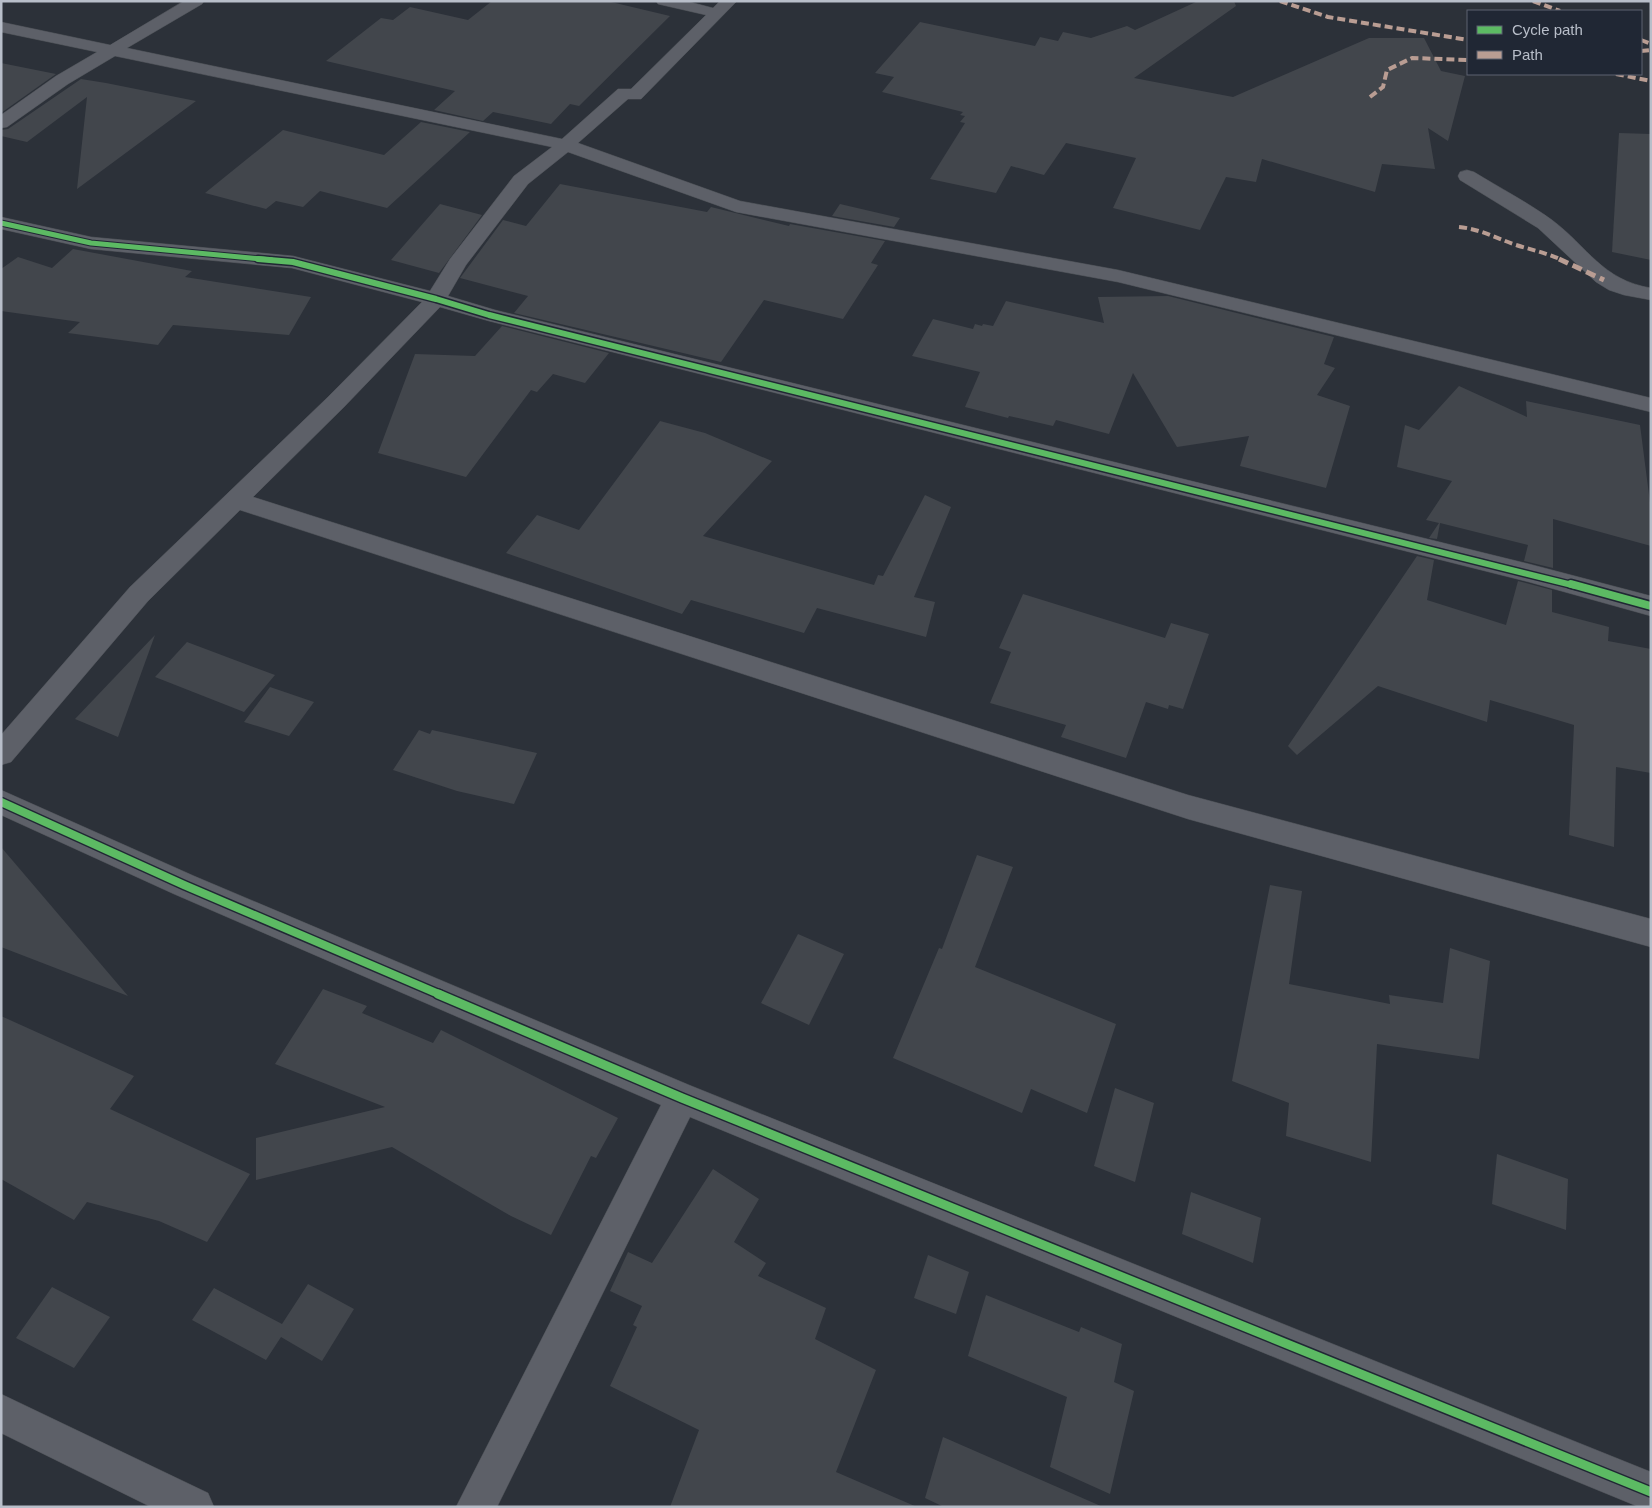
<svg xmlns="http://www.w3.org/2000/svg" width="1652" height="1508" viewBox="0 0 1652 1508" font-family="Arial,sans-serif">
<rect width="100%" height="100%" fill="#2c3139"/>
<g fill="#42464c">
<polygon points="492,1 607,1 670,16 579,106 570,104 551,124 493,112 483,121 434,110 455,91 326,61 381,18 393,20 410,7 468,20"/>
<polygon points="1198,1 1234,1 1236,6 1134,78 1233,97 1369,38 1424,38 1441,71 1465,76 1448,141 1428,128 1435,169 1382,164 1375,192 1262,159 1256,182 1226,177 1200,230 1113,208 1136,158 1066,143 1044,175 1011,166 996,193 930,179 965,123 960,122 965,116 960,115 963,112 882,92 894,77 875,73 920,22 1035,46 1040,37 1058,41 1063,32 1091,38 1127,26 1135,30"/>
<polygon points="1,63 56,74 1,113"/>
<polygon points="81,79 106,83 196,101 77,189 87,97 27,142 1,136 1,130 8,129"/>
<polygon points="421,122 470,132 387,208 320,191 303,207 276,201 266,209 205,193 283,130 384,155"/>
<polygon points="1619,133 1651,134 1651,260 1612,252"/>
<polygon points="560,184 707,212 711,207 789,226 790,224 885,241 871,263 878,265 843,319 764,300 721,362 514,313 528,296 460,278 503,220 526,226"/>
<polygon points="440,204 482,215 439,273 391,260"/>
<polygon points="840,204 900,218 894,227 832,216"/>
<polygon points="73,249 192,271 185,277 311,297 289,335 173,325 158,345 68,333 80,322 1,311 1,269 18,257 52,268"/>
<polygon points="1168,296 1334,337 1324,364 1335,368 1317,395 1350,406 1326,488 1240,466 1249,436 1177,447 1133,373 1109,434 1056,420 1053,426 1009,416 1008,418 965,407 980,372 912,356 933,319 973,329 975,324 982,326 983,324 993,326 1006,301 1104,323 1098,297"/>
<polygon points="502,326 609,353 585,383 553,374 537,392 531,390 466,477 378,453 415,354 475,356"/>
<polygon points="1459,386 1527,417 1526,401 1640,425 1651,510 1651,546 1553,519 1553,568 1524,561 1528,545 1440,523 1437,539 1429,538 1439,523 1426,520 1452,481 1397,467 1405,425 1419,430"/>
<polygon points="660,421 705,433 772,461 703,536 874,585 878,575 883,576 925,495 951,507 914,597 935,602 926,637 817,608 804,633 691,600 682,614 506,553 537,515 579,530"/>
<polygon points="1417,556 1434,560 1427,600 1506,625 1518,581 1552,590 1552,612 1609,627 1608,641 1651,649 1651,773 1616,767 1614,847 1569,835 1574,725 1490,700 1487,722 1378,686 1297,755 1288,746"/>
<polygon points="1023,594 1165,638 1171,623 1209,634 1183,709 1169,705 1168,709 1146,702 1126,758 1061,737 1066,725 990,703 1011,652 999,648"/>
<polygon points="155,635 118,737 75,719"/>
<polygon points="187,642 275,675 244,712 155,677"/>
<polygon points="270,687 314,702 289,736 244,722"/>
<polygon points="419,730 430,734 432,730 537,753 514,804 457,791 393,770"/>
<polygon points="1,847 128,996 1,947"/>
<polygon points="977,855 1013,867 975,967 1116,1024 1087,1113 1031,1089 1022,1113 893,1058 939,948 942,949"/>
<polygon points="1270,885 1302,891 1289,984 1390,1004 1389,995 1443,1003 1450,948 1490,961 1479,1059 1377,1044 1371,1162 1286,1136 1289,1103 1232,1081"/>
<polygon points="798,934 844,954 809,1025 761,1003"/>
<polygon points="323,989 367,1006 362,1013 433,1043 441,1030 618,1118 596,1158 591,1156 551,1235 511,1216 392,1147 256,1180 256,1138 385,1107 275,1064"/>
<polygon points="1,1016 134,1076 110,1109 250,1174 207,1242 159,1221 87,1202 74,1220 1,1179"/>
<polygon points="1115,1088 1154,1103 1135,1182 1094,1166"/>
<polygon points="1497,1154 1568,1179 1566,1230 1492,1204"/>
<polygon points="713,1169 759,1199 734,1242 766,1263 758,1276 826,1308 815,1339 876,1370 836,1472 917,1507 670,1507 699,1430 610,1386 637,1327 633,1325 642,1306 610,1291 628,1252 652,1263"/>
<polygon points="1191,1192 1261,1218 1253,1263 1182,1234"/>
<polygon points="928,1255 969,1272 956,1314 914,1298"/>
<polygon points="308,1284 354,1309 322,1361 281,1337 266,1360 192,1320 214,1288 282,1324"/>
<polygon points="52,1287 110,1317 74,1368 16,1338"/>
<polygon points="986,1295 1079,1332 1081,1327 1122,1344 1114,1382 1134,1391 1110,1494 1050,1467 1067,1397 968,1356"/>
<polygon points="943,1437 1103,1507 944,1507 925,1498"/>
</g>
<g fill="none" stroke-linecap="round" stroke-linejoin="round">
<defs>
<g id="minor">
<polygon points="184,1 204,1 202,4 127,48 562,139 618,89 631,89 706,15 658,4 656,1 686,1 713,8 720,1 737,1 641,99 628,99 578,143 740,201 1118,270 1651,398 1651,412 1118,282 736,212 568,152 528,184 466,265 448,296 495,310 1529,564 1651,596 1651,616 1529,582 489,321 440,307 344,407 253,497 1188,795 1651,919 1651,947 1188,819 240,510 148,601 11,762 1,765 1,735 130,587 328,397 422,302 292,268 91,249 1,229 1,217 91,237 293,256 430,291 450,259 514,176 552,147 115,56 68,84 7,127 1,128 1,115 56,76 97,52 1,32 1,22 110,45"/>
<path d="M 1467,170 L 1474,172 C 1500,188 1527,202 1552,220 C 1588,247 1602,280 1651,288 L 1651,300 L 1624,295 L 1609,290 L 1596,282 L 1538,228 L 1460,180 L 1458,176 L 1460,172 Z"/>
<polygon points="1,790 194,876 689,1085 1651,1472 1651,1507 1639,1507 690,1117 497,1507 456,1507 661,1105 174,894 1,815"/>
<polygon points="1,1394 208,1493 214,1507 151,1507 1,1433"/>
</g>
</defs>
<use href="#minor" stroke="#484c52" stroke-width="1"/>
<use href="#minor" fill="#5d6068" fill-rule="evenodd"/>
<g stroke="#b99d93" stroke-width="4" stroke-dasharray="8 4" stroke-linecap="butt">
<polyline points="1280,1 1328,17 1468,40"/>
<polyline points="1533,1 1560,11"/>
<polyline points="1641,40 1651,44"/>
<polyline points="1641,51 1651,50"/>
<polyline points="1616,74 1651,81"/>
<polyline points="1370,97 1383,87 1387,70 1412,58 1468,60"/>
<path d="M 1459,227 C 1480,229 1496,238 1516,245 C 1532,250 1547,253 1562,260"/>
</g>
<polyline stroke="#b99d93" stroke-width="5" stroke-dasharray="10 5" stroke-linecap="butt" points="1559,259 1604,280"/>
<defs>
<polyline id="cycleway-far3" points="1,223 91,243 272,260"/>
<polyline id="cycleway-far2" points="258,259 293,262 436,299 489,315 1576,586"/>
<g id="cycleway-far1">
<polyline points="1571,584 1651,606"/>
<polyline points="1,802 184,885 441,995"/>
</g>
<polyline id="cycleway" points="438,994 682,1098 1651,1492"/>
</defs>
<use href="#cycleway-far3" stroke="#202734" stroke-width="7"/>
<use href="#cycleway-far2" stroke="#202734" stroke-width="9"/>
<use href="#cycleway-far1" stroke="#202734" stroke-width="11"/>
<use href="#cycleway" stroke="#202734" stroke-width="12"/>
<use href="#cycleway-far3" stroke="#5cba63" stroke-width="5"/>
<use href="#cycleway-far2" stroke="#5cba63" stroke-width="6"/>
<use href="#cycleway-far1" stroke="#5cba63" stroke-width="8"/>
<use href="#cycleway" stroke="#5cba63" stroke-width="9"/>
</g>
<rect width="1652" height="1508" fill="none" stroke="#b8bec9" stroke-width="5"/>
<rect x="1467" y="10" width="175" height="65" fill="#202734" stroke="#5d6370"/>
<rect x="1477" y="26" width="25" height="8" fill="#5cba63" stroke="#5d6370"/>
<text x="1512" y="35" font-size="15" fill="#b8bec9">Cycle path</text>
<rect x="1477" y="51" width="25" height="8" fill="#b99d93" stroke="#5d6370"/>
<text x="1512" y="60" font-size="15" fill="#b8bec9">Path</text>
</svg>
